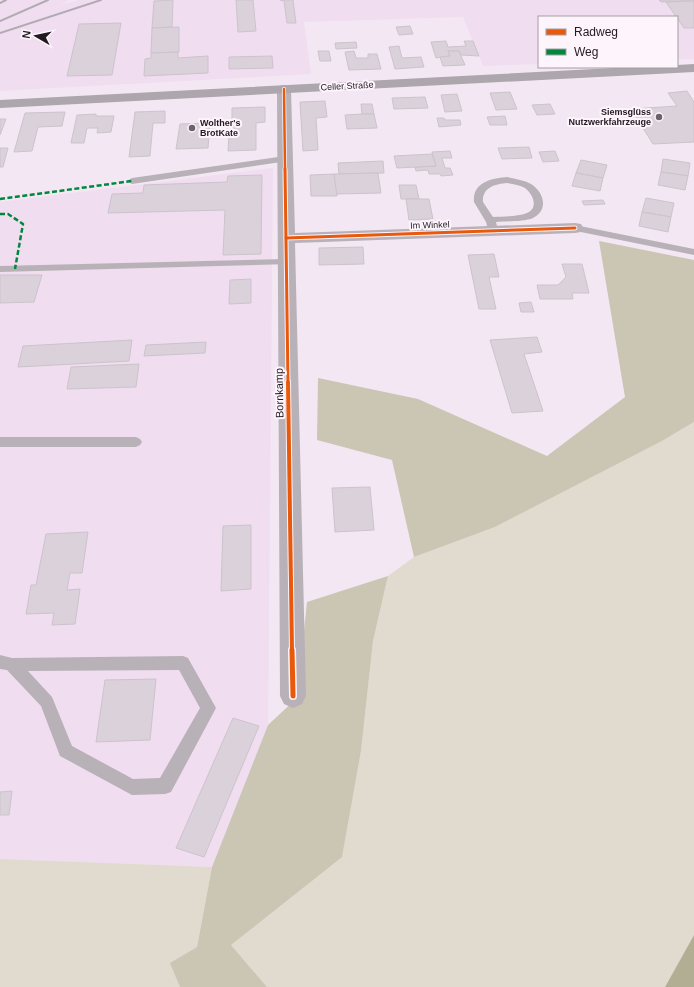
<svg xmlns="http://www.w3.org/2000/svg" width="694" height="987" viewBox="0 0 694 987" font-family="Arial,sans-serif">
<rect width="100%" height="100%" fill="#f3e7f3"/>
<g fill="#f1ddf0">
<polygon points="0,0 69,0 61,5 78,0 694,0 694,59 677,59 677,17 539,17 539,64 483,66 463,17 304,22 311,74 0,91"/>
<polygon points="273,168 268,725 212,867 0,859 0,202"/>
</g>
<g fill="#e0dacf">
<polygon points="694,422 694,935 665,987 267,987 231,945 342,856 361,751 373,641 388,576 414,557 495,527 662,441"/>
<polygon points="0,859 212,867 197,947 171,963 180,987 0,987"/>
</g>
<g fill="#cbc5b3">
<polygon points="599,241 694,260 694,422 662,441 495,527 414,557 392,460 317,440 318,378 418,399 547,456 625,397"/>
<polygon points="388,576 373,641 361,751 342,857 231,945 267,987 180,987 170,963 197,947 212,867 268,725 297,698 307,602"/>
</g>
<polygon fill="#b2ae93" points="694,935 694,987 665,987"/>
<g fill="#dad1da" stroke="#ccc3cc">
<polygon points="173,0 172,27 152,28 154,1"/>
<polygon points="236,0 253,0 256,31 238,32"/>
<polygon points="280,0 293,0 296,23 287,23 284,1"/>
<polygon points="659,0 694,0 694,1 661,2"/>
<polygon points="694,1 694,28 684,28 666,2"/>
<polygon points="121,23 112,75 67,76 79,24"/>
<polygon points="410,26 413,34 399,35 396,27"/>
<polygon points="179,27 179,52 151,53 152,28"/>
<polygon points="446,41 448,47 466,46 464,41 473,41 479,56 461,55 459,51 448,51 450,56 436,58 431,42"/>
<polygon points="356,42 357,48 336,49 335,43"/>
<polygon points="399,46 402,58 421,57 424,67 395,69 389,47"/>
<polygon points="318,51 329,51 331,61 320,61"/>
<polygon points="354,51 356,58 368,58 368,54 377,54 381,69 349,70 345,52"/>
<polygon points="448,51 459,51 465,65 443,66 440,57 450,56"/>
<polygon points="178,52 178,58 208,56 208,73 144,76 145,59 151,58 151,53"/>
<polygon points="272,56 273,68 229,69 229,57"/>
<polygon points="687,91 694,102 694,142 653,144 631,109 677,106 668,93"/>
<polygon points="510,92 517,109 496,110 490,93"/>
<polygon points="457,94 462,111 445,112 441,95"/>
<polygon points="425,97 428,108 394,109 392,98"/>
<polygon points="325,101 327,117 316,118 318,150 303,151 300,102"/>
<polygon points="361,104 372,104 374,114 362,114"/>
<polygon points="550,104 555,114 537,115 532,105"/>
<polygon points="265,107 265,122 256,123 256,150 228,151 229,134 232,134 232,108"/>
<polygon points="165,111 165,123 153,123 150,156 129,157 135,112"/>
<polygon points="65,112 62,126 38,127 32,151 14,152 25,113"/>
<polygon points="96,114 96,116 114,116 111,132 97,133 98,128 87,128 84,143 71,143 77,115"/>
<polygon points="362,114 374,114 377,128 347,129 345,115"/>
<polygon points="505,116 507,125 490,125 487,117"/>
<polygon points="437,118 444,118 445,120 460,120 461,125 439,127"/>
<polygon points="0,119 6,119 0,135"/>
<polygon points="210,123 208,148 176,149 180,124"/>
<polygon points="529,147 532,158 502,159 498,148"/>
<polygon points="0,148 8,148 3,167 0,167"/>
<polygon points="450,151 452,158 442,158 445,168 450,168 453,175 441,176 440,174 429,174 428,170 416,171 415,167 436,166 432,152"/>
<polygon points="555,151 559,161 543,162 539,152"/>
<polygon points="432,154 436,166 397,168 394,156"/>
<polygon points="663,159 690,163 688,176 661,172"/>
<polygon points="581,160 607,165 603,178 576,173"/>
<polygon points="383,161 384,173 339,174 338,163"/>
<polygon points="661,172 688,176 685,190 658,185"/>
<polygon points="378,173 381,193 336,194 334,174"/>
<polygon points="576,173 603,178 600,191 572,186"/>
<polygon points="334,174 337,196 311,196 310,175"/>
<polygon points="262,175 261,254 223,255 225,210 108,213 112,194 143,193 144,185 227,182 228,176"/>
<polygon points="399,185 416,185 419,199 401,199"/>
<polygon points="646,198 674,203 671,217 642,212"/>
<polygon points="406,199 429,199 433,219 409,220"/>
<polygon points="603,200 605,204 584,205 582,201"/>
<polygon points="642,212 671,217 668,232 639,226"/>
<polygon points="363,247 364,264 319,265 319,248"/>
<polygon points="494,254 499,277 489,277 496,309 479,309 468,255"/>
<polygon points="562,264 582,264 589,293 572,293 573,299 540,299 537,285 558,285 566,277"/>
<polygon points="0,275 42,275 34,302 0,303"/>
<polygon points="251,279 251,303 229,304 230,280"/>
<polygon points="531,302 534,312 521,312 519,303"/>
<polygon points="537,337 542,352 524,354 543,411 512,413 490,340"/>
<polygon points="132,340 129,361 18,367 23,346"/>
<polygon points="206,342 205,353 144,356 146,345"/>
<polygon points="139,364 136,387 67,389 71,367"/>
<polygon points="370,487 374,530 335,532 332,488"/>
<polygon points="251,525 251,589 221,591 223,526"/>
<polygon points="88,532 82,573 70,573 67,590 80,589 75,624 52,625 54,613 26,614 31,585 36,585 46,534"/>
<polygon points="156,679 150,740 96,742 105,680"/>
<polygon points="233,718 259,726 204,857 176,848"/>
<polygon points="12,791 9,815 0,815 0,792"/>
</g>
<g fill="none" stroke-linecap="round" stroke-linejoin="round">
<g fill="#b8b1b8" fill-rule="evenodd">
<polygon points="285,156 290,159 288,161 132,184 127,181 132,178"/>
<path d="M 507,177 C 515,179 524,180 531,184 C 544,192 549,210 533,218 C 524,222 506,221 496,222 L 498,231 L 497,233 L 489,233 L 486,222 L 474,202 C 472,182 493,178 507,177 ZM 507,183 C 513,184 520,185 525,188 C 533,194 539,208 527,213 C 517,217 503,216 493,217 L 483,202 C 482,187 496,184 507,183 Z"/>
<polygon points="575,225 694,249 694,255 571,230 570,228"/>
<polygon points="287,259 292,262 291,264 0,272 0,266"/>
<polygon points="0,437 136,437 140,439 142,442 140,445 136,447 0,447"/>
<path d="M 0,655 L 12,658 L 183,656 L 188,658 L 216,708 L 171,792 L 165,794 L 132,795 L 60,756 L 41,706 L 7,670 L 0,669 ZM 179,670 L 200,708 L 160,778 L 133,779 L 72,746 L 52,697 L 28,671 Z"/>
</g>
<polygon fill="#b8b1b8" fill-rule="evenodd" points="284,85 289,86 291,89 295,233 575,223 581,224 583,228 581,232 575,233 295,243 306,696 302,704 293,708 284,704 280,696 277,89 279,86"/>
<polygon fill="#ada6ad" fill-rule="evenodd" points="694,64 694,72 0,108 0,100 633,67 677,67 677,65"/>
<g stroke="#b2abb2" stroke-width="2">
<polyline points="0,3 6,0"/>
<polyline points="0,21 48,0"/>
<polyline points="0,33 101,0"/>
</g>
<g stroke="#00873e" stroke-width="2.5" stroke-dasharray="5 2.5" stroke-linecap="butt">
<polyline points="0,199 132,181"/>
<polyline points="0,214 8,214 23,224 15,269"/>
</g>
<defs>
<polyline id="cycleway-far3" points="284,89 285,170"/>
<g id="cycleway-far2">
<polyline points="285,169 288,383"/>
<polyline points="286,238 575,228"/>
</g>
<polyline id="cycleway-far1" points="288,382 292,651"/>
<polyline id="cycleway" points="292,650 293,696"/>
</defs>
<use href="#cycleway-far3" stroke="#fdf4fc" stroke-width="4"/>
<use href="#cycleway-far2" stroke="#fdf4fc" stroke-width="5"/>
<use href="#cycleway-far1" stroke="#fdf4fc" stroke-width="6"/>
<use href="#cycleway" stroke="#fdf4fc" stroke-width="8"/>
<use href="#cycleway-far3" stroke="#e8590c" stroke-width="2.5"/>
<use href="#cycleway-far2" stroke="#e8590c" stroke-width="3"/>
<use href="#cycleway-far1" stroke="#e8590c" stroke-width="4"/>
<use href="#cycleway" stroke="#e8590c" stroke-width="5"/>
</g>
<g fill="#6b626a" stroke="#fdf4fc" stroke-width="1.5">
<circle cx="659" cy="117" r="4"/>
<circle cx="192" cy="128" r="4"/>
</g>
<g text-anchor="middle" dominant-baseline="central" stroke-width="4" stroke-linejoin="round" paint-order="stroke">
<g font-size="9" fill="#221a21" stroke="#fdf4fc">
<text transform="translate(347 86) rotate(-3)">Celler Straße</text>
<text transform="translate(430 225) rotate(-2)">Im Winkel</text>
</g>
<g font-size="9" font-weight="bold" fill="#221a21" stroke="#fdf4fc" text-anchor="end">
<text x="651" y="112">Siemsglüss<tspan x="651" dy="10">Nutzwerkfahrzeuge</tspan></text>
<text x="200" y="123" text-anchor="start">Wolther's<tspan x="200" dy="10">BrotKate</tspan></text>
</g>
<g font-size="11" fill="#221a21" stroke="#fdf4fc">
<text transform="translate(279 393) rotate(-91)">Bornkamp</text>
</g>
</g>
<rect x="538" y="16" width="140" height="52" fill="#fdf4fc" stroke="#a59da4"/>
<rect x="546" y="29" width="20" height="6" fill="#e8590c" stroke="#a59da4"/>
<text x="574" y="36" font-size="12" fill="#221a21">Radweg</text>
<rect x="546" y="49" width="20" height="6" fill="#00873e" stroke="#a59da4"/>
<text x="574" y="56" font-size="12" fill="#221a21">Weg</text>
<g transform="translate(36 36) rotate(279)" stroke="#fdf4fc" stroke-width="3" paint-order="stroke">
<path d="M0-3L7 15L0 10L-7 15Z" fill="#221a21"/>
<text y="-6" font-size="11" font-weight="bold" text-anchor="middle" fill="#221a21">N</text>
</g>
</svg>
